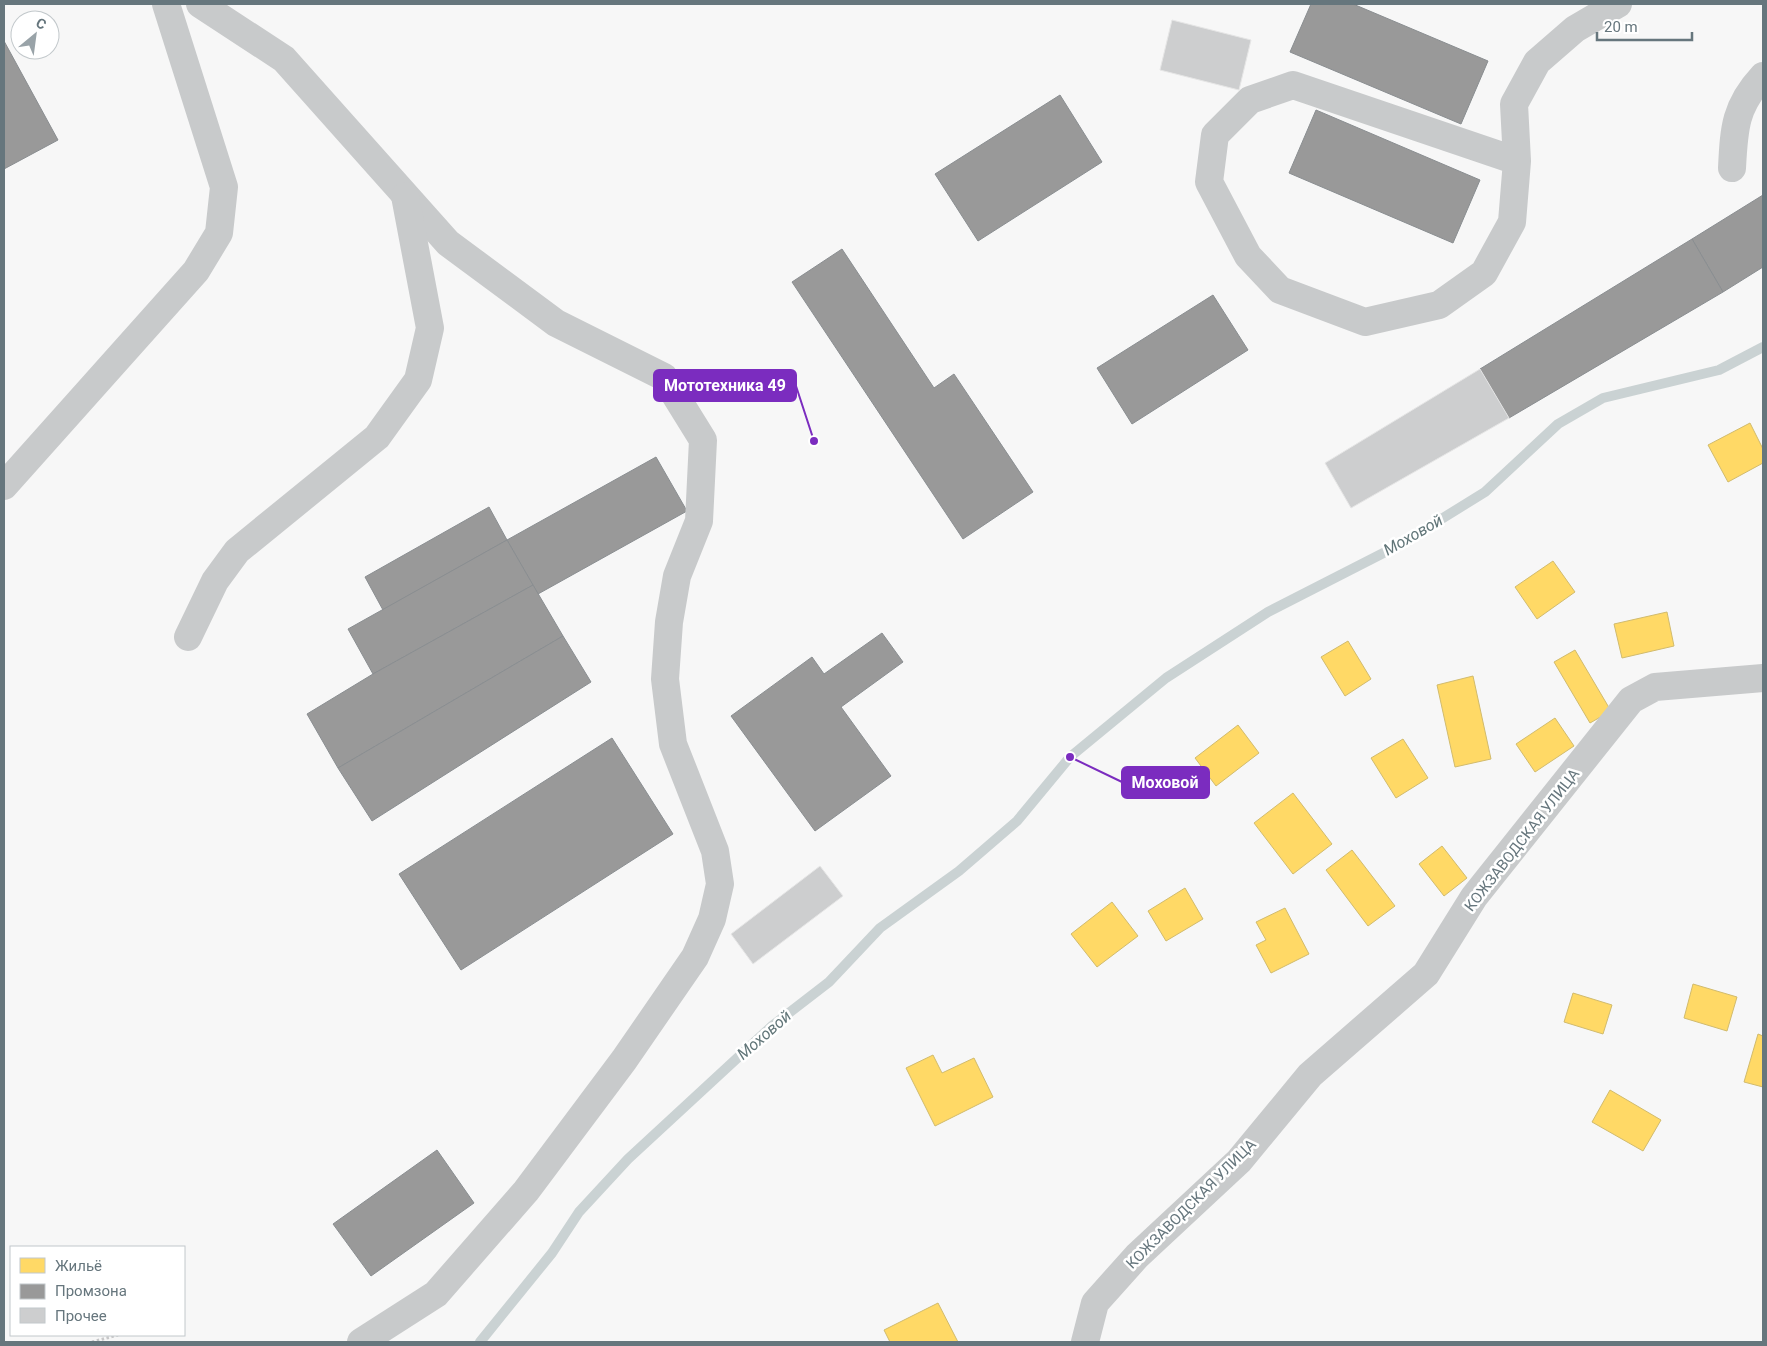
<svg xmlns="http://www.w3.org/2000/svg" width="1767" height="1346" viewBox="0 0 1767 1346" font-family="Roboto,sans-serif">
<rect width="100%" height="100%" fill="#f7f7f7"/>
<g fill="#ffd966" stroke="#d1bb6d">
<polygon points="1750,423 1763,449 1763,463 1728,482 1708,445"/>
<polygon points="1553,561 1575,592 1537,619 1515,587"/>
<polygon points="1667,612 1674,646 1622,658 1614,624"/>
<polygon points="1348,641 1371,679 1345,696 1321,657"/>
<polygon points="1575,650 1611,711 1590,723 1554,662"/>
<polygon points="1473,676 1491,759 1455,767 1437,685"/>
<polygon points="1555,718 1574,746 1535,772 1516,744"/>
<polygon points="1238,725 1259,753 1216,786 1195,758"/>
<polygon points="1403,739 1428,778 1396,798 1371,758"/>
<polygon points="1293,793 1332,844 1293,874 1254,823"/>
<polygon points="1442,846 1467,878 1444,896 1419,864"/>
<polygon points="1352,850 1395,906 1368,926 1326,870"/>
<polygon points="1185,888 1203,919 1166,941 1148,911"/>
<polygon points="1112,902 1138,936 1097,967 1071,934"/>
<polygon points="1285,908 1309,954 1271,973 1256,945 1266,940 1256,922"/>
<polygon points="1693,984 1737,997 1727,1031 1684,1018"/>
<polygon points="1573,993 1612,1005 1603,1034 1564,1022"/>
<polygon points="1758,1034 1763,1036 1763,1087 1744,1082"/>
<polygon points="933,1055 942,1073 974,1058 993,1097 935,1126 906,1068"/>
<polygon points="1610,1090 1661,1120 1643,1151 1592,1122"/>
<polygon points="938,1303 958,1342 890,1342 884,1330"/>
</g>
<g fill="#999" stroke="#8a8e91">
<polygon points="1311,4 1353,4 1488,61 1461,124 1290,52"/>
<polygon points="4,41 58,140 4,169"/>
<polygon points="1060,95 1102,162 978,241 935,174"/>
<polygon points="1316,110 1480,180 1453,243 1289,173"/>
<polygon points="1763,195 1763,267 1723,292 1692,239"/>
<polygon points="1692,239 1723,292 1509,418 1480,369"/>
<polygon points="842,249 934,388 954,374 1033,492 963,539 792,282"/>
<polygon points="1213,295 1248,350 1132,424 1097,368"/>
<polygon points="656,457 687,511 538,594 507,540"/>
<polygon points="489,507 507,540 383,610 365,577"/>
<polygon points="507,540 533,585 373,674 348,629"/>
<polygon points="533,585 563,636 338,768 307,714 373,674"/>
<polygon points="882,633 903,662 841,707 891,776 815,831 731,716 812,657 824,674"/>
<polygon points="563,636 591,682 372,821 338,768"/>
<polygon points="612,738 673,834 461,970 399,874"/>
<polygon points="437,1150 474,1203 371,1276 333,1224"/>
</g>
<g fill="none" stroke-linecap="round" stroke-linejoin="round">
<polyline stroke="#cad2d3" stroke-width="10" points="480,1342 552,1253 579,1212 628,1159 772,1026 829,982 880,928 959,871 1017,821 1070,757 1166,678 1268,612 1401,544 1485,492 1558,424 1603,398 1719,370 1763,347"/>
</g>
<g fill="#cdcecf" stroke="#e6e6e6">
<polygon points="1172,20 1251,40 1239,90 1160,70"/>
<polygon points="1480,369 1509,418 1351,508 1325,463"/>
<polygon points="820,866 843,896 753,964 731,934"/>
</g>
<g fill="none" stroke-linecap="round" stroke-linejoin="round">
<polyline stroke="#c7c7c8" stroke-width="3" stroke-dasharray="2.5 2.5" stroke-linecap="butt" points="92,1342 118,1335"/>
<g stroke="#c8cacb" stroke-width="28">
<polyline points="200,4 284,59 448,243 556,323 664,377 703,440 699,521 677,576 669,622 665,679 673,744 715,851 720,884 712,919 695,957 624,1060 526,1191 436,1294 361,1342"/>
<polyline points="1517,161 1293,85 1250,100 1215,135 1209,182 1248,256 1280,290 1365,322 1439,305 1484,273 1512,222 1517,161 1514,104 1537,62 1575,29 1618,4"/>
<path d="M 1732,168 C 1734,128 1735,106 1763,76"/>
<polyline points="4,486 196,271 219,233 224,187 166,4"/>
<polyline points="188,637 215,581 237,551 377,437 418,380 430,328 405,196"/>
<polyline points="1085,1342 1095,1303 1137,1256 1239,1161 1310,1075 1426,974 1474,897 1631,700 1655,687 1763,678"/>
</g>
</g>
<g text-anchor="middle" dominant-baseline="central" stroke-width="5" stroke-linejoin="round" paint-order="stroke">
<g font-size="15" fill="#66767d" stroke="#fff">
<text transform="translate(1522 840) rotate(-52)">КОЖЗАВОДСКАЯ УЛИЦА</text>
<text transform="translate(1191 1204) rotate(-45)">КОЖЗАВОДСКАЯ УЛИЦА</text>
</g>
<g font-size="16" font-style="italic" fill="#617578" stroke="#fff">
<text transform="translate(1413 535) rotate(-30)">Моховой</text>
<text transform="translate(764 1035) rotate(-41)">Моховой</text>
</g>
</g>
<path fill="none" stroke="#7b2cbf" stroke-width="2" d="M814 441L796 386M1070 757L1122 782"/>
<g fill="#7b2cbf" stroke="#fff" stroke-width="2">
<circle cx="814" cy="441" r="5"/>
<circle cx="1070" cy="757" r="5"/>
</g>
<g fill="#7b2cbf" stroke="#7b2cbf" stroke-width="2">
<rect x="654" y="370" width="142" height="31" rx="5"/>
<rect x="1122" y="767" width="87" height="31" rx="5"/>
</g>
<g font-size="16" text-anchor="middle" font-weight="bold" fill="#fff">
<text x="725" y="391">Мототехника 49</text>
<text x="1165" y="788">Моховой</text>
</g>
<rect width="1767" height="1346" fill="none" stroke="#66767d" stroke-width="10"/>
<rect x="10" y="1246" width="175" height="90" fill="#ffffff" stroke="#c2c8cb"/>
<rect x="20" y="1258" width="25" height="15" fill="#ffd966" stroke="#c2c8cb"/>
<text x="55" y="1271" font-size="15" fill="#66767d">Жильё</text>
<rect x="20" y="1284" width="25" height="15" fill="#999999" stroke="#c2c8cb"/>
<text x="55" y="1296" font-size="15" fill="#66767d">Промзона</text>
<rect x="20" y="1308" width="25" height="15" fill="#cdcecf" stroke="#c2c8cb"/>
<text x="55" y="1321" font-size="15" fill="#66767d">Прочее</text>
<g transform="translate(35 35) rotate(29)"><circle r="24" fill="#ffffff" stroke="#c2c8cb"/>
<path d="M0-4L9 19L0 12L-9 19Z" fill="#99a3a8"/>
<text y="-8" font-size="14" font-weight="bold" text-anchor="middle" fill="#66767d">С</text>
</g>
<path d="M1597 32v8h95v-8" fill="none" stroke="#66767d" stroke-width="2.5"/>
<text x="1604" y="32" font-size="15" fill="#66767d" stroke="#ffffff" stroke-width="4" paint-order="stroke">20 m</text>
</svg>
